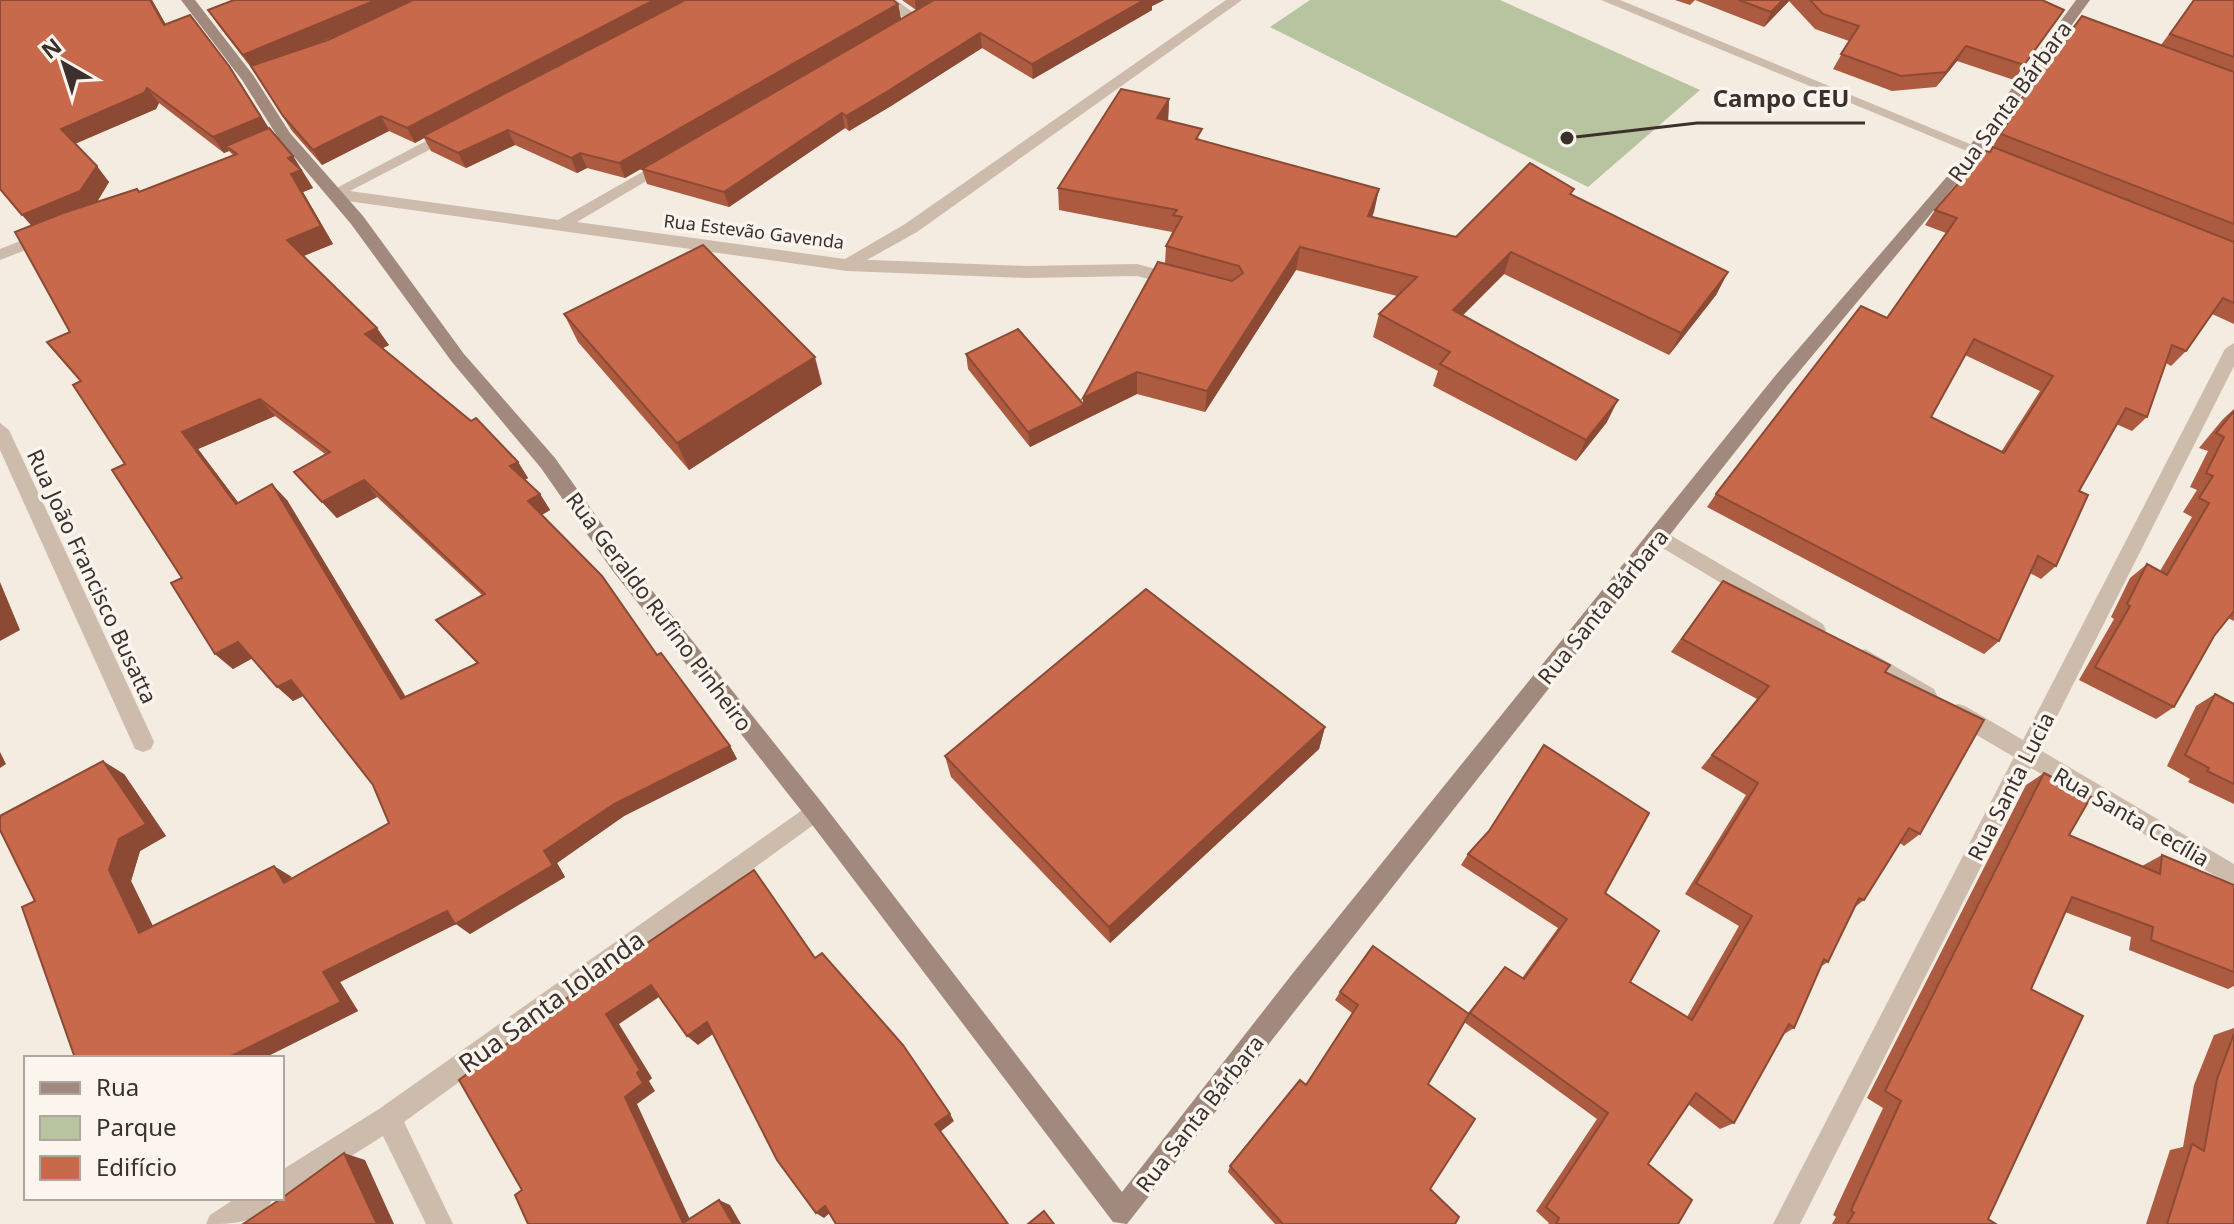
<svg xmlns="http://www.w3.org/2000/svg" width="2234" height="1224" viewBox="0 0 2234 1224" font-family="'Noto Sans',sans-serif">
<rect width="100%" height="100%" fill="#f4ebe1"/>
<polygon fill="#b8c4a0" points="1310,0 1500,0 1700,90 1588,187 1270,27"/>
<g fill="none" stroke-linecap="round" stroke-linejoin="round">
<polygon fill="#cdbbac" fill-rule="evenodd" points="847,259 1026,266 1137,264 1182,276 1184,280 1176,286 1137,276 1026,278 847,271 839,265"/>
<g fill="#cdbbac" fill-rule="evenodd">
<polygon points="880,0 896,0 922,19 910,22"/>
<polygon points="1226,0 1242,0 917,232 847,271 333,199 325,194 449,129 454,131 454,137 350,191 558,220 665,159 673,164 670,167 577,222 845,259 905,224"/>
<polygon points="1601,0 1620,0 2016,163 2013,166 2003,166"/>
<polygon points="48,230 56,235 54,239 0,260 0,249"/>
<polygon points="2234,343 2234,366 2040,750 2234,864 2234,887 2031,768 1800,1224 1773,1224 2014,757 1951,720 1947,713 1951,706 1958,704 1965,706 2023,740 2225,349"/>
<polygon points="0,423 9,430 151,735 154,742 151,749 143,752 135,749 0,450"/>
<polygon points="1658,528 1823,624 1826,630 1823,636 1816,639 1809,636 1651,541 1648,536 1651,531"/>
<polygon points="1865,649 1934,689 1937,695 1934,701 1927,704 1920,701 1858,664 1855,658 1858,652"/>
<polygon points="815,801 823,804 826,811 823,818 404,1122 453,1224 426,1224 383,1136 291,1194 282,1198 282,1170 379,1109"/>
<path d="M 236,1198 L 273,1198 C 262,1224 231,1224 206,1224 L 210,1215 Z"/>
</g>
<polygon fill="#a18a7d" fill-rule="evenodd" points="181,0 195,0 253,75 290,133 363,216 464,354 555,458 626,558 823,804 1122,1192 1293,973 1775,376 1950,173 2076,0 2090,0 1960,179 1787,386 1127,1224 1113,1222 807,818 612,570 541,468 452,362 351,224 279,139 242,80"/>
</g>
<g fill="#ac5a40" fill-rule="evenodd">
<path d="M 0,0 L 152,0 L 166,25 L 269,128 L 293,156 L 313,188 L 303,192 L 333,244 L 304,256 L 389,345 L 383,348 L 518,462 L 528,478 L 525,480 L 540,494 L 550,510 L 542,515 L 730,746 L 737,759 L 624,816 L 557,863 L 565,877 L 470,934 L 456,924 L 340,982 L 358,1011 L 264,1058 L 75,1058 L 35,901 L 124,774 L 166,836 L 140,851 L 131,881 L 153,926 L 292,878 L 389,823 L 373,785 L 303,696 L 293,701 L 252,658 L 233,669 L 215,654 L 182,578 L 125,464 L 81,381 L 70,332 L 31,226 ZM 159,103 L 224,153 L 229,151 L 233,155 L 139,192 L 97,202 L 109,182 L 75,144 L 156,109 ZM 275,416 L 325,454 L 294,472 L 337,518 L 377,497 L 482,595 L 436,620 L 477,663 L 406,697 L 287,500 L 238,502 L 198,449 Z"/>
<polygon points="902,0 933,0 916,10"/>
<polygon points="934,0 1164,0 1152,6 1152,10 1033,79 982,48 891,106 849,131 845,128 729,207 647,184 642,169"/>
<polygon points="1675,0 1695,0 1690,5"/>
<polygon points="1695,0 2042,0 2064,10 2014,80 1957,61 1936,87 1892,91 1833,69 1849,41 1815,29 1789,1 1764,27"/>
<path d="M 2194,0 L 2234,0 L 2234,324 L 2212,314 L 2186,351 L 2171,366 L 2166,363 L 2147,417 L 2132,431 L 2116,424 L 2079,491 L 2056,566 L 2041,579 L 2030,573 L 1999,641 L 1984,654 L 1707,507 L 1716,494 L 1887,318 L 1946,233 L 1925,225 L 1935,210 L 1990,152 L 2011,113 L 2082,16 L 2161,45 ZM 1965,355 L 2040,391 L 2001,452 L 1931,417 Z"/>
<polygon points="898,4 901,19 625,178 587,168 577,173 515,145 466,168 431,151 424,138 415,143 389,131 322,165 292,131 253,70 218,25 208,10"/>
<polygon points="1169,99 1168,121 1201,140 1379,189 1372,217 1456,237 1572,195 1728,272 1716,295 1669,355 1504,274 1463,315 1607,422 1576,461 1433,386 1438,371 1373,337 1379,314 1397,296 1296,270 1205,412 1137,394 1084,420 1083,398 1165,264 1166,246 1172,232 1059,210 1058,188"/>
<polygon points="564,314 822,384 689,470 578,342"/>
<polygon points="966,354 1084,420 1030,447 968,369"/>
<polygon points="2234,409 2234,621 2228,618 2214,636 2174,707 2156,719 2079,680 2114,619 2111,617 2130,578 2147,564 2160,571 2192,517 2183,512 2197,490 2190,487 2208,451 2199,448 2223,419"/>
<polygon points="1723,581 1885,672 1920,834 1904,846 1900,843 1864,900 1855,907 1828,962 1820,967 1794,1028 1784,1034 1734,1123 1720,1129 1688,1104 1648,1164 1678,1224 1548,1224 1549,1223 1536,1211 1597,1119 1464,1022 1428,1084 1430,1189 1455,1224 1275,1224 1228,1172 1230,1166 1306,1085 1352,1013 1335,1000 1340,992 1468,1013 1505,967 1522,978 1558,928 1461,865 1468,854 1605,893 1630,982 1687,1017 1739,926 1685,894 1746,795 1701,768 1757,699 1671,652"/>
<polygon points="2215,694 2234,704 2234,804 2188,782 2190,779 2167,766 2196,706"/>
<polygon points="1325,727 1319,749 1110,943 951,777 945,756"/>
<polygon points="2044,773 2069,835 2142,866 2162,855 2234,885 2234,986 2228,989 2129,950 2131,937 2065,912 2031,989 1988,1219 1996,1224 1832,1224 1836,1217 1833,1215 1883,1108 1867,1098 2026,785"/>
<polygon points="2234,1028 2234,1224 2146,1224 2170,1150 2183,1147 2194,1085 2214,1035"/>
</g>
<g fill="#8c4a34">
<polygon points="150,0 152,0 175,41 164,25"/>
<polygon points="376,0 419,0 253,70 243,55"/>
<polygon points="654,0 688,0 423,136 424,138 415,143 407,128"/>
<polygon points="915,0 933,0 916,10"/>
<polygon points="1144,0 1164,0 1152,6 1152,10 1033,79 1032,64"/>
<polygon points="1783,0 1790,0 1764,27 1771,12"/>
<polygon points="898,4 901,19 625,178 619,163"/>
<polygon points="980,33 982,48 891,106 849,131 846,116"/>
<polygon points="1966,46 1957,61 1936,87 1946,72"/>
<polygon points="240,82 272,133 226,146 229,151 224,153 213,137"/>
<polygon points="147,88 159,103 156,109 74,144 61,129"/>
<polygon points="1169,99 1168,122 1157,118"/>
<polygon points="842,113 845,128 729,207 724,192"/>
<polygon points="381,116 389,131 322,165 313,150"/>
<polygon points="508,130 515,145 466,168 458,153"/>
<polygon points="580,153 587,168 577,173 571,158"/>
<polygon points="293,156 313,188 303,192 333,244 300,257 287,240 291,174 288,158"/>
<polygon points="97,166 109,182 94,207 36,231 22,215"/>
<polygon points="1379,189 1374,212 1363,238 1368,216"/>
<polygon points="1300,247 1296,270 1205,412 1207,391"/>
<polygon points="1511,252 1504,274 1446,332 1453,310"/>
<polygon points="1728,272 1716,295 1669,355 1681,333"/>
<polygon points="377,328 389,345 377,351 365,334"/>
<polygon points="815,357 822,384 689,470 677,443"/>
<polygon points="1137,372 1137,394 1084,420 1083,398"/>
<polygon points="260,399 275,416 198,449 251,520 236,504 182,432"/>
<polygon points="1618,400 1607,422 1576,461 1586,440"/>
<polygon points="1084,405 1084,420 1030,447 1028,432"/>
<polygon points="518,462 528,478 520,482 510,466"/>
<polygon points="364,480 377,497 337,518 322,502"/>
<polygon points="272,484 287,500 415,713 401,699"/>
<polygon points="540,494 550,510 538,517 528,501"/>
<polygon points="0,582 20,630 0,641"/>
<polygon points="238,642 255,657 233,669 215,654"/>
<polygon points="291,680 307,694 293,701 277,687"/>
<polygon points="1325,727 1319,749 1110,943 1109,927"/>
<polygon points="730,746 737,759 624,816 557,863 565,877 470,934 456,924 340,982 358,1011 264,1058 227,1058 323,972 544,851 614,804"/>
<polygon points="0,752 6,764 0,768"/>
<polygon points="103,761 124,774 166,836 140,851 131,881 161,943 139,933 109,870"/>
<polygon points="274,866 292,877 284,883"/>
<polygon points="651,985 662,995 619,1024 652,1078 649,1081 655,1091 637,1104 692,1224 683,1223 625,1097 606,1014"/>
<polygon points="707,1022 717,1031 698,1045 687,1036"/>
<polygon points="950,1114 954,1121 940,1132 935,1124"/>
<polygon points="344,1153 365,1160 394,1224 377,1224"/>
<polygon points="719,1200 730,1205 741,1224 733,1224"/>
<polygon points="825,1206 832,1211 824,1218 816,1213"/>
</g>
<g fill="#c8694b" stroke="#8c4a34" stroke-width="2" fill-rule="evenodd">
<polygon points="0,0 150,0 164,25 190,15 229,66 261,117 213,137 147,88 144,93 61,129 97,166 80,191 22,215 0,189"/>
<polygon points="234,0 376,0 243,55 208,10"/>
<polygon points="413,0 654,0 407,128 381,116 313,150 283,116 251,66 328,40"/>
<polygon points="685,0 893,0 898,4 619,163 580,153 571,158 508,130 458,153 423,136"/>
<polygon points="934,0 1144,0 1032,64 980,33 888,91 846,116 842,113 724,192 642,169"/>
<polygon points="1739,0 1783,0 1771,12"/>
<polygon points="1810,0 2042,0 2064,10 2024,65 1966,46 1946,72 1901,76 1841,54 1859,26 1823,14"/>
<polygon points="2194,0 2234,0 2234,57 2170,34"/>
<polygon points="2082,16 2234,72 2234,224 2001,134 2022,98"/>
<polygon points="1121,89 1169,99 1157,118 1202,129 1196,139 1379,189 1368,216 1456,237 1530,163 1574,189 1570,194 1728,272 1681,333 1511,252 1453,310 1618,400 1586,440 1440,364 1450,352 1379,314 1417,277 1300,247 1207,391 1137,372 1083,398 1158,262 1232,281 1243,273 1239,266 1166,246 1182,217 1173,215 1177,210 1058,188"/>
<path d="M 269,128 L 293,156 L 288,158 L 301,170 L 291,174 L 321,226 L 287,240 L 377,328 L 365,334 L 471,421 L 476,418 L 518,462 L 510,466 L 540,494 L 528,501 L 602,576 L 657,655 L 661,653 L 730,746 L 614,804 L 544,851 L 553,865 L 455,924 L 447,911 L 323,972 L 341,1002 L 227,1058 L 75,1058 L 22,907 L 35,901 L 0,830 L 0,816 L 103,761 L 146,824 L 119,839 L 109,870 L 139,933 L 274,866 L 284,883 L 389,823 L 373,785 L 291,680 L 277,687 L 238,642 L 215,654 L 171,583 L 182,578 L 112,470 L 125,464 L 73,385 L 81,381 L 47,342 L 70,332 L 15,232 L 63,213 L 137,189 L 139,192 L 237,154 L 226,146 ZM 260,399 L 330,452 L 294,472 L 322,502 L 364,480 L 485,594 L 436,620 L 478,663 L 401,699 L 272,484 L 236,504 L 182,432 Z"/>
<path d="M 1993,147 L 2234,242 L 2234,303 L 2223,298 L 2186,351 L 2172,345 L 2147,417 L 2126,408 L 2079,491 L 2088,495 L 2056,566 L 2038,556 L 1999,641 L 1716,494 L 1861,306 L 1887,318 L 1957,218 L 1935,210 L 1986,151 L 1990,152 ZM 1974,339 L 2053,376 L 2004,453 L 1931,417 Z"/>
<polygon points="703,245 815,357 677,443 564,314"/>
<polygon points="1018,329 1084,405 1028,432 966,354"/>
<polygon points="2234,411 2234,611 2214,636 2174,707 2095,667 2130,606 2127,604 2147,564 2167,575 2209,503 2199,498 2213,476 2206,473 2224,437 2216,433"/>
<polygon points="1723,581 1890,665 1885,672 1984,720 1920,834 1909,828 1864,900 1859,898 1828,962 1824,959 1794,1028 1789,1024 1734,1123 1696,1093 1648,1164 1692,1200 1678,1224 1556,1224 1559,1218 1546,1207 1608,1113 1470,1013 1505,967 1524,979 1567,919 1468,854 1489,831 1544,745 1649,813 1605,893 1659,931 1630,982 1692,1020 1752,916 1696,883 1758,783 1712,755 1769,686 1682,639"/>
<polygon points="1146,589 1325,727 1109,927 945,756"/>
<polygon points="2215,694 2234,704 2234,784 2207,771 2209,768 2185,755"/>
<polygon points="2044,773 2091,797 2069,835 2160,874 2162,855 2234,885 2234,972 2151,940 2153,927 2072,897 2031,989 2083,1016 1988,1219 1996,1224 1847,1224 1854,1213 1851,1210 1901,1101 1885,1091"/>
<polygon points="754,870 815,958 822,953 903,1045 950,1114 935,1124 1008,1224 836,1224 825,1206 816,1213 777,1160 707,1022 687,1036 651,985 606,1014 640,1070 637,1073 643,1083 625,1097 683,1223 719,1200 733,1224 528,1224 515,1195 522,1190 459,1080 530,1026 529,1024"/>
<polygon points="1373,946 1469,1014 1428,1084 1475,1119 1430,1189 1459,1217 1455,1224 1283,1224 1230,1166 1300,1080 1306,1085 1358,1005 1340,992"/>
<polygon points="2234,1034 2234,1224 2167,1224 2192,1144 2204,1151 2217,1079"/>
<polygon points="344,1153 377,1224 243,1224 282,1198"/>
<polygon points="1044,1211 1054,1224 1028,1224"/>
</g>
<g text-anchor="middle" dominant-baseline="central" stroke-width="7" stroke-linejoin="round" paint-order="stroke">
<g font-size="18" fill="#3b302b" stroke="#fbf5ee">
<text transform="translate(754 231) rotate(7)">Rua Estevão Gavenda</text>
</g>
<g font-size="22" fill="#3b302b" stroke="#fbf5ee">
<text transform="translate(2009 101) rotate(-54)">Rua Santa Bárbara</text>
<text transform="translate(93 576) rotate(65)">Rua João Francisco Busatta</text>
<text transform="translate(1602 606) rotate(-51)">Rua Santa Bárbara</text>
<text transform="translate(660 611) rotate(53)">Rua Geraldo Rufino Pinheiro</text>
<text transform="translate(2010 786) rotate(-63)">Rua Santa Lucia</text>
<text transform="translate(2132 816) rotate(30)">Rua Santa Cecília</text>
<text transform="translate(1199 1113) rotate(-52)">Rua Santa Bárbara</text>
</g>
<g font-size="26" fill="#3b302b" stroke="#fbf5ee">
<text transform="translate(551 1001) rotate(-36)">Rua Santa Iolanda</text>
</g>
</g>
<path fill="none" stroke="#3b302b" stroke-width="3" d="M1567 138L1697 123H1865"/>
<circle fill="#3b302b" stroke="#fbf5ee" stroke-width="3" cx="1567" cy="138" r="8"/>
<g font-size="24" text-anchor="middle" font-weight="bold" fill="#3b302b" stroke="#fbf5ee" stroke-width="7" stroke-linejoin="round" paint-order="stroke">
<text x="1781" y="107">Campo CEU</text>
</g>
<rect x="24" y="1056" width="260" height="144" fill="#fbf5ee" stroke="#aea6a0" stroke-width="2"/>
<rect x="40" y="1082" width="40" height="12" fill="#a18a7d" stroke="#aea6a0" stroke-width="2"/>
<text x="96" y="1096" font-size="24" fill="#3b302b">Rua</text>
<rect x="40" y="1116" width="40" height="24" fill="#b8c4a0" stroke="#aea6a0" stroke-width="2"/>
<text x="96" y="1136" font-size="24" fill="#3b302b">Parque</text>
<rect x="40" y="1156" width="40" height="24" fill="#c8694b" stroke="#aea6a0" stroke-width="2"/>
<text x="96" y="1176" font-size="24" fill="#3b302b">Edifício</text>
<g transform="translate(64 64) rotate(321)" stroke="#fbf5ee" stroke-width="6" paint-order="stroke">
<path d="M0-6L14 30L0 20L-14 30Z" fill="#3b302b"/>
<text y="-12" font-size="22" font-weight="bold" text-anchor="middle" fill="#3b302b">N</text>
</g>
</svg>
